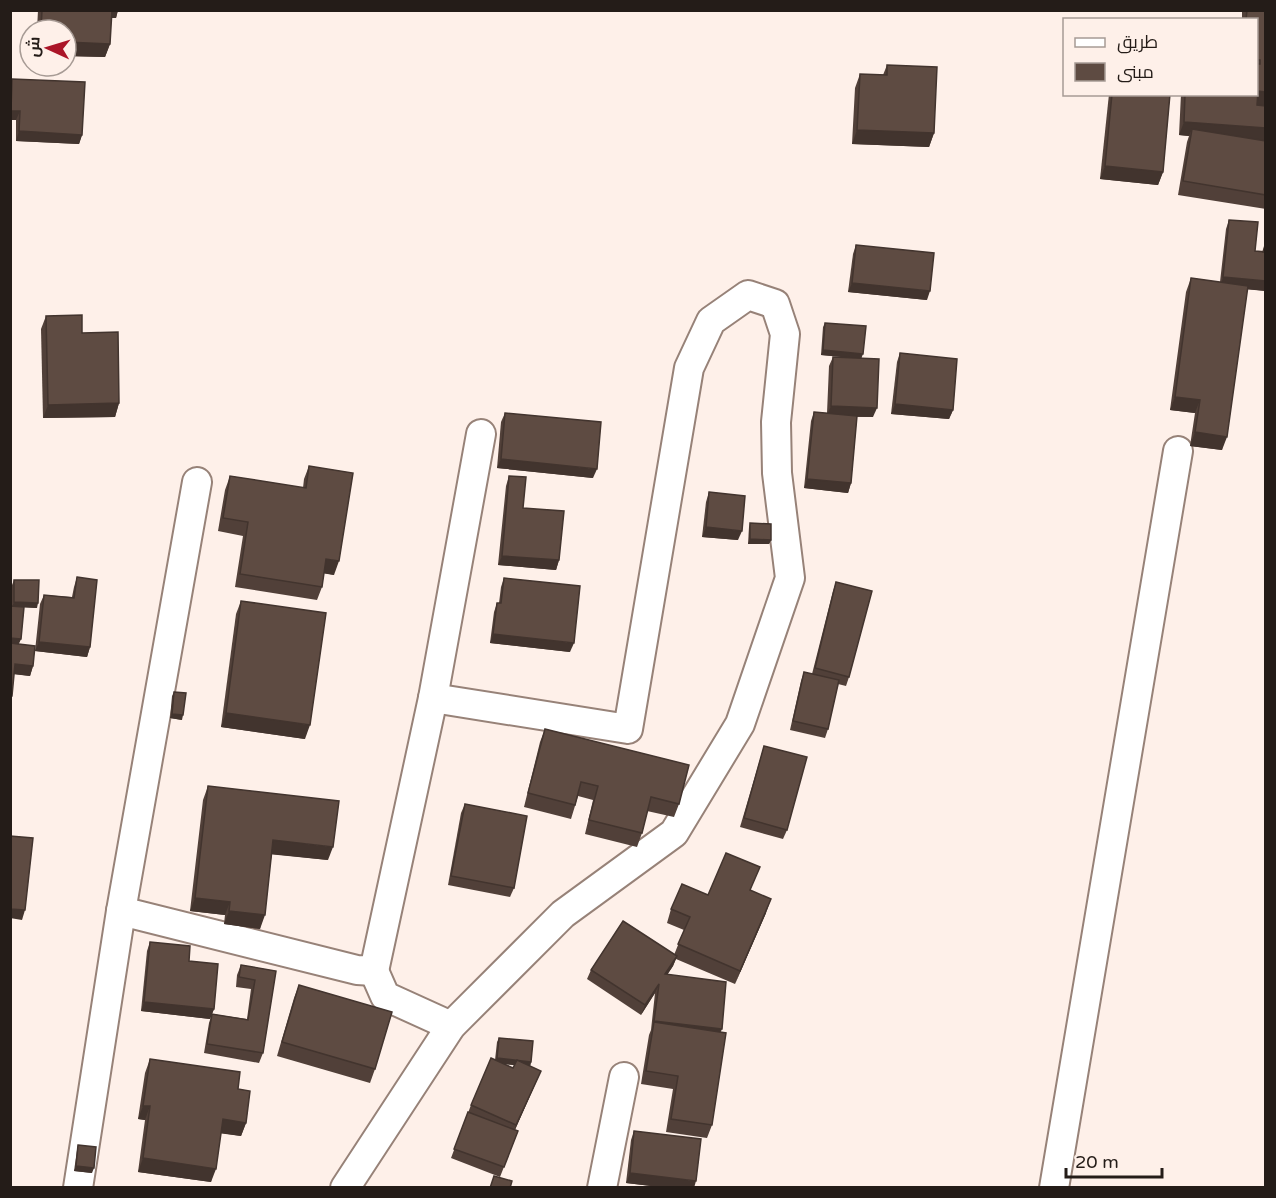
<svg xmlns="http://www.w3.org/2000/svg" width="1276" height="1198" viewBox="0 0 1276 1198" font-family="'Varela Round',Cairo,sans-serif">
<rect width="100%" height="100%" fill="#fef0e9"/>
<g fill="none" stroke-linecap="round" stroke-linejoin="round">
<defs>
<g id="street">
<polyline points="121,911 357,970 374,971 433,698 481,434"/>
<polyline points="374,971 385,996 451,1026"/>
<polyline points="78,1188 121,911 197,482"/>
<polyline points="345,1188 451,1026 563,914 674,833 740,724 790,578 777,473 776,422 785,334 775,304 748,295 711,321 689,368 628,729 433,698"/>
<polyline points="602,1188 624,1077"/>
<polyline points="1054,1188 1178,451"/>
</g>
</defs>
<use href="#street" stroke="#978278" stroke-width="32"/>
<use href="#street" stroke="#fff" stroke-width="28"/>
</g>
<g fill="#514039" fill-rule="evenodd">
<polygon points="38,10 118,10 116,18 111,18 110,44 105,57 66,56 66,30 37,30"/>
<polygon points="1242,10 1266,10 1266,209 1178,195 1187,142 1189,136 1179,135 1181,94 1257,94 1257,20 1242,20"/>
<polygon points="887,65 934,133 929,147 852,144 855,88 860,74 883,75"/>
<polygon points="12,79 82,135 79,144 16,141 16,120 10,120 10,84"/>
<polygon points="1109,94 1170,94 1163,172 1158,185 1100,179"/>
<polygon points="1229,220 1255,251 1263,252 1266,239 1266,291 1247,289 1222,450 1190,446 1195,413 1170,410 1186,292 1191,278 1220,282 1226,229"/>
<polygon points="856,245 927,300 848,292 853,254"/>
<polygon points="46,316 82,333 119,403 115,417 43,418 41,329"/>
<polygon points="825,323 862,358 873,417 857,417 851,483 848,493 804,488 811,421 814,412 827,413 829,366 833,357 845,357 821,355 823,327"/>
<polygon points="900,353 953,410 949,419 891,414 897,362"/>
<polygon points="505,413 593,478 497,468 501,422"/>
<polygon points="309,466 334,575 324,573 322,587 317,600 235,587 243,536 218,531 225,490 230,476 303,488 304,479"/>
<polygon points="509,476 523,508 559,560 556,570 498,565 506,486"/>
<polygon points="709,492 738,540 702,537 706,502"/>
<polygon points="750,523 771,540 769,544 748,544 749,527"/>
<polygon points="77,577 90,647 87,657 35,651 40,604 44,595 72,597 74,587"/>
<polygon points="504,578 570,652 490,643 494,612 497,603 499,603 501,587"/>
<polygon points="14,580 37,608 24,607 21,639 18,644 33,666 30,676 15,674 12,606 12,585"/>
<polygon points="836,582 849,677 846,686 838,684 828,729 825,738 790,730 801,681 804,672 812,674 833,591"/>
<polygon points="241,601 305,739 221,727 236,614"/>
<polygon points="174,692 182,720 170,718 172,696"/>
<polygon points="545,729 679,804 674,817 647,811 642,833 637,847 585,834 593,800 578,796 571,819 524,807 540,742"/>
<polygon points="764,746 787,830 783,839 740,827"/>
<polygon points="208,786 328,860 272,854 260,929 224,924 225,915 190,911 203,800"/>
<polygon points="465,804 514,888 510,897 448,885 461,813"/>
<polygon points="751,891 766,913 735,984 676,959 673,966 667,975 720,1032 712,1125 707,1138 666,1132 673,1089 641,1084 649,1035 651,1030 655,993 641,1015 587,979 591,970 674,955 684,930 667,923 671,909 708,895"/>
<polygon points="150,942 189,961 214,1009 210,1019 141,1011 147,951"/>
<polygon points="241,965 276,971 263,1053 259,1063 204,1053 209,1023 212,1014 247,1019 251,989 236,987 237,975"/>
<polygon points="299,985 375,1069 370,1083 277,1056 294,998"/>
<path d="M 499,1038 L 531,1062 L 530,1066 L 537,1080 L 515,1130 L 518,1131 L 500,1177 L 451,1158 L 471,1105 L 495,1060 L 497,1042 ZM 504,1064 L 507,1064 L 515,1065 L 513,1068 Z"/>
<polygon points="150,1059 238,1089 246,1123 241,1136 221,1133 211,1182 138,1172 145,1120 138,1119 145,1073"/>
<polygon points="634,1131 694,1188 668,1188 626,1183 631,1140"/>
<polygon points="78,1145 92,1173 74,1171 77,1150"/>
</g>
<g fill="#42342e">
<polygon points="110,10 118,10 116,18 107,18"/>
<polygon points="66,42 110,44 105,57 66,56"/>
<polygon points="1258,91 1266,92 1266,106 1253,105"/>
<polygon points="11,111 20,111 16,120 10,120"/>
<polygon points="1184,122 1266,128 1266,141 1192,129 1189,136 1179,135"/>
<polygon points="857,130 934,133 929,147 852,144"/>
<polygon points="19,131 82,135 79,144 16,141"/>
<polygon points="1105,166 1163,172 1158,185 1100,179"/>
<polygon points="1223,277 1266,281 1266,291 1220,287"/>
<polygon points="852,283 930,291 927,300 848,292"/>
<polygon points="823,350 863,354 861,359 821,355"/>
<polygon points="1175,397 1200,400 1195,413 1170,410"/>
<polygon points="119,403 115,417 43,418 48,405"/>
<polygon points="895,404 953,410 949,419 891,414"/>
<polygon points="831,406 877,408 873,417 827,415"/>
<polygon points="1195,432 1227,437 1222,450 1190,446"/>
<polygon points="501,459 597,469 593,478 497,468"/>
<polygon points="807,479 851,483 848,493 804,488"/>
<polygon points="706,527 742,531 738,540 702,537"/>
<polygon points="750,539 771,540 769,544 748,544"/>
<polygon points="502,556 559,560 556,570 498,565"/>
<polygon points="326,559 339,561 334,575 321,573"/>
<polygon points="14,602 38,603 37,608 12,607"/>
<polygon points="493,634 574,643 570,652 490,643"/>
<polygon points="10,638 21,639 17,648 10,647"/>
<polygon points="39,642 90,647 87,657 35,651"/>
<polygon points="15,664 33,666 30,676 12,674"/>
<polygon points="226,713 310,725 305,739 221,727"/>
<polygon points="172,714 183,715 182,720 170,718"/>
<polygon points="273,840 333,847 328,860 268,854"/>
<polygon points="195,898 230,902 225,915 190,911"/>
<polygon points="771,899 766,913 735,984 740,971"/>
<polygon points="10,909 25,910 22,920 10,918"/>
<polygon points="229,911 265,915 260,929 224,924"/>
<polygon points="677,956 673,966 661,984 665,974"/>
<polygon points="659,984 655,993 641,1015 645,1005"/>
<polygon points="144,1002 214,1009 210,1019 141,1011"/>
<polygon points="654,1021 722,1029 718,1038"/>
<polygon points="497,1058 531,1062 530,1067 495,1063"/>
<polygon points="541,1071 513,1134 516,1125"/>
<polygon points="143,1106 150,1106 145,1120 138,1119"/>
<polygon points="223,1119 246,1123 241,1136 218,1133"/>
<polygon points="143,1158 216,1169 211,1182 138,1172"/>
<polygon points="76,1166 94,1168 92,1173 74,1171"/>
<polygon points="630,1173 696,1181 694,1188 668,1188 626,1183"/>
</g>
<g fill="#5e4b42" stroke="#42342e" stroke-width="1.5">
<polygon points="42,10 112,10 110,44 66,42 66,30 41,30"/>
<polygon points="1247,10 1266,10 1266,92 1258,91 1257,105 1266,106 1266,128 1184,122 1185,94 1257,94 1257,64 1260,64 1260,60 1257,60 1257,20 1246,20"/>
<polygon points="887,65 937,67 934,133 857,130 860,74 887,75"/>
<polygon points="12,79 85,82 82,135 19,131 20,111 11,111"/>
<polygon points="1112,94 1170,94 1163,172 1105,166"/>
<polygon points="1192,129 1266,141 1266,195 1183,181"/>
<polygon points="1229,220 1258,222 1255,251 1266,252 1266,281 1223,277"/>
<polygon points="1266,242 1266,252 1263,252"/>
<polygon points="856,245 934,253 930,291 852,283"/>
<polygon points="1191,278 1248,286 1227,437 1195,432 1200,400 1175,397"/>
<polygon points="82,315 82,333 118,332 119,403 48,405 46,316"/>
<polygon points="825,323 866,326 863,354 823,350"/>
<polygon points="900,353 957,359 953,410 895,404"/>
<polygon points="833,357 879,359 877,408 831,406"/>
<polygon points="814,412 857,416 851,483 807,479"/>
<polygon points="505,413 601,422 597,469 501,459"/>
<polygon points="309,466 353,473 339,561 326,559 322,587 240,574 248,522 223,518 230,476 306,488"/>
<polygon points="509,476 526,477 523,508 564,511 559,560 502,556"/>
<polygon points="709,492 745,496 742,531 706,527"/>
<polygon points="750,523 771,524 771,540 750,539"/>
<polygon points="77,577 97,580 90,647 39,642 44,595 74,598"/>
<polygon points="504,578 580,586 574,643 493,634 497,603 501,603"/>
<polygon points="14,580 39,580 38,603 14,602"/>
<polygon points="836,582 872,591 849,677 815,668"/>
<polygon points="241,601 326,613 310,725 226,713"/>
<polygon points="10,606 24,607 21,639 10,638"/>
<polygon points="10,643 35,646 33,666 15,664 12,696 10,696"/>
<polygon points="804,672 839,680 828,729 793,721"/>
<polygon points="174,692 186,693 183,715 172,714"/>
<polygon points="545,729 689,765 679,804 651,797 642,833 589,820 598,786 581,782 575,805 528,793"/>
<polygon points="764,746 807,757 787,830 744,818"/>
<polygon points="208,786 339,801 333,847 273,840 265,915 229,911 230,902 195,898"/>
<polygon points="465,804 527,816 514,888 451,876"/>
<polygon points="10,836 33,838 25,910 10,909"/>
<polygon points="726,853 760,867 750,890 771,899 740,971 678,944 690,917 671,909 682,884 708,895"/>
<polygon points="623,921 677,956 665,974 726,982 722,1029 654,1021 659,984 645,1005 591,970"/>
<polygon points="150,942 190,946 189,961 218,964 214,1009 144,1002"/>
<polygon points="241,965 276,971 263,1053 207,1044 212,1014 248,1020 255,980 239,977"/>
<polygon points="299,985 392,1012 375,1069 282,1042"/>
<polygon points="654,1022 726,1033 712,1125 671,1119 678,1076 646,1071"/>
<polygon points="499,1038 533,1041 531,1062 497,1058"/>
<polygon points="491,1058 513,1068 517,1060 541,1071 516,1125 471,1105"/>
<polygon points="150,1059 240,1072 238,1089 250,1091 246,1123 223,1119 216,1169 143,1158 150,1106 143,1106"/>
<polygon points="468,1112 518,1131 504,1167 454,1149"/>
<polygon points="634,1131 701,1139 696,1181 630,1173"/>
<polygon points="78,1145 96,1147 94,1168 76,1166"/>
<polygon points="494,1176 512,1181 510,1188 490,1188"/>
</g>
<rect width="1276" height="1198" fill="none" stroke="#241c18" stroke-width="24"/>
<rect x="1063" y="18" width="195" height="78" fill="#fef0e9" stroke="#a79b95" stroke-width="1.5"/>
<rect x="1075" y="38" width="30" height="9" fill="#ffffff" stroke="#a79b95" stroke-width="1.5"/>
<text x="1117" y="48" font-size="18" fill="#241c18">طريق</text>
<rect x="1075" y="63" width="30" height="18" fill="#5e4b42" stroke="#a79b95" stroke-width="1.5"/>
<text x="1117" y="78" font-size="18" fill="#241c18">مبنى</text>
<g transform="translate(48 48) rotate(274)"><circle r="28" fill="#fef0e9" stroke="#a79b95" stroke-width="1.5"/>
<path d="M0-4.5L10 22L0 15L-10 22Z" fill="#ab1528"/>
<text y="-9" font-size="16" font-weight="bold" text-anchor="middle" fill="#241c18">ش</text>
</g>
<path d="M1066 1168v9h96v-9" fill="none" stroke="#241c18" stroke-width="3"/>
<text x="1075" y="1168" font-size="18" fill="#241c18" stroke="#fef0e9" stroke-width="4.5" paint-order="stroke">20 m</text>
</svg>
